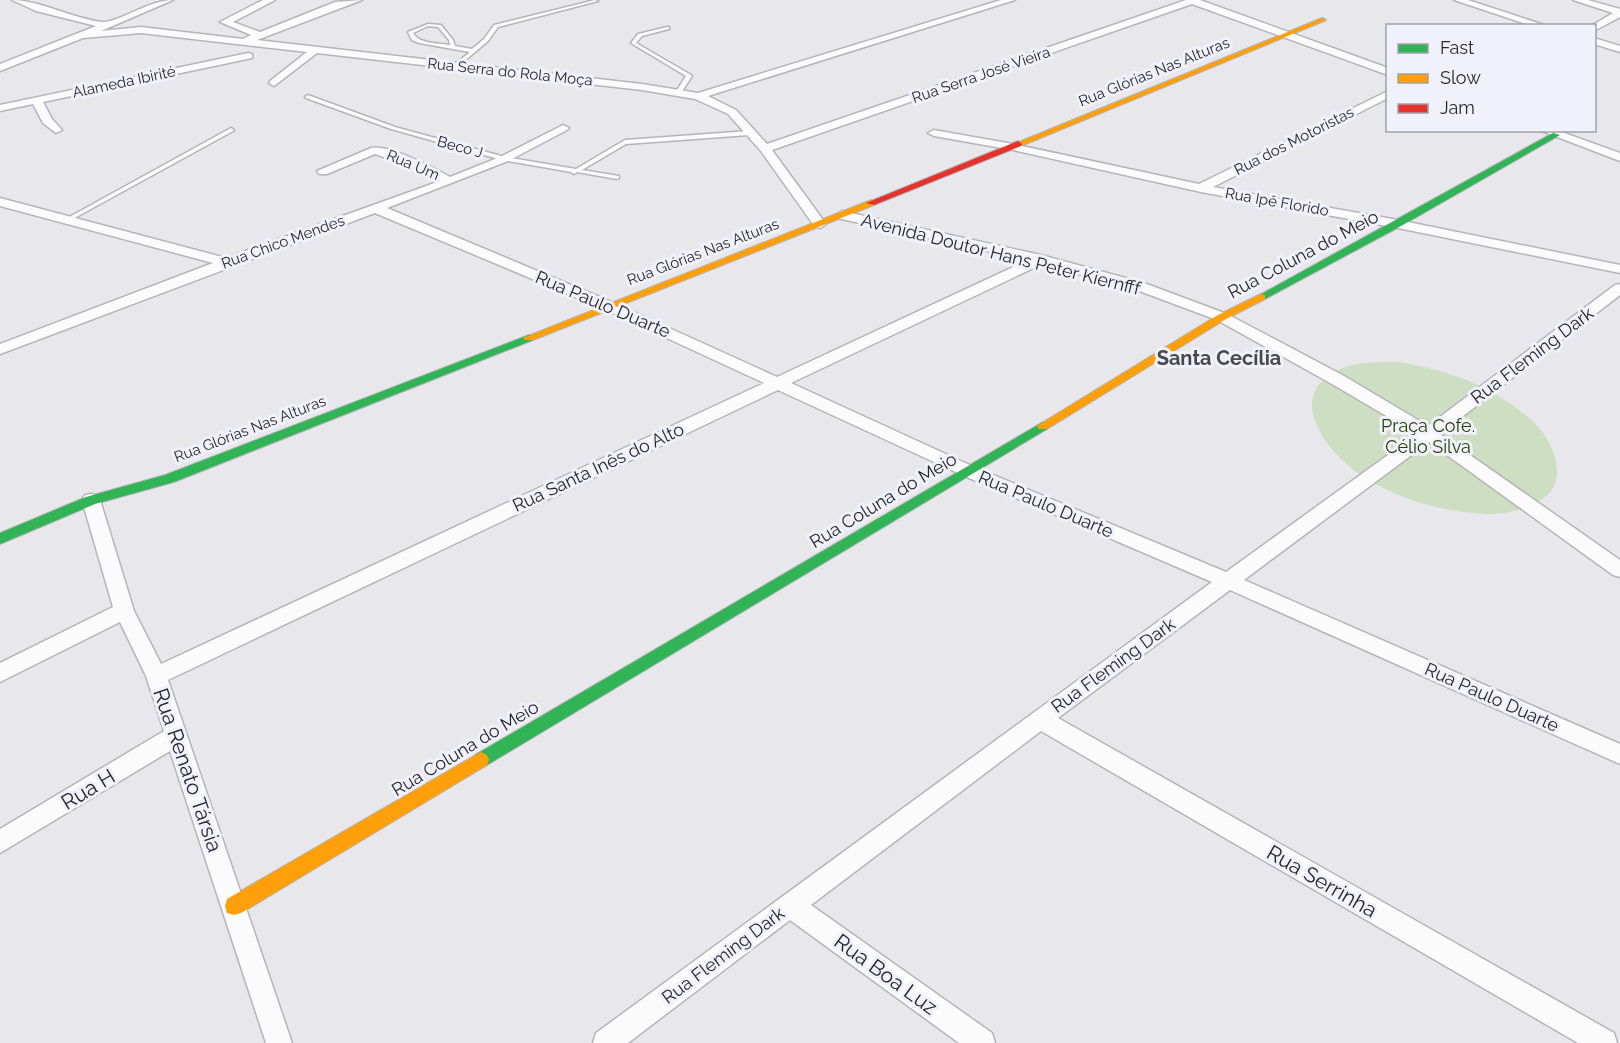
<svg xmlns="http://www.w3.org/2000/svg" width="1620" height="1043" viewBox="0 0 1620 1043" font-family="Raleway,sans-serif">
<rect width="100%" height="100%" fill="#e7e7ec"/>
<path fill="#cddec2" d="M 1399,362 C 1452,372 1483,382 1527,416 C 1546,431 1568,467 1551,491 C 1539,507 1503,516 1484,514 C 1441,511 1400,500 1364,477 C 1330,456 1283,399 1336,371 C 1355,361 1379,362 1399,362 Z"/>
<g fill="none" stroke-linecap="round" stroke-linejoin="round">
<defs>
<g id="lane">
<path d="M 595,0 L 598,1 L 498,27 L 488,41 L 456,68 L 454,67 L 454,65 L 470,52 L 419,43 L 412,40 L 408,32 L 428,24 L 441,25 L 453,40 L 455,46 L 472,49 L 484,39 L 494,25 ZM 428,26 L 438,27 L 449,40 L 450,45 C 438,43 419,44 413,33 Z"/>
<polygon points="667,27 669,27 669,29 642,36 636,43 691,75 692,76 681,93 678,95 675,93 686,76 631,43 638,34"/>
<polygon points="308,95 395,127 505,157 576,169 625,140 749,131 752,133 749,135 626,144 582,170 619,176 619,178 617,179 577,172 574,174 571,172 502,160 391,129 306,98 305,97"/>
<polygon points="231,128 234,130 233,131 69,221 64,220"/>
</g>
<g id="street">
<path d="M 12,0 C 39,0 74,19 102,22 C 118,23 149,0 173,0 L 101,31 L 141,27 L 243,39 L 251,35 L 220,22 L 263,0 L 275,0 L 233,22 L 260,32 L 335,2 L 362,0 L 257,40 L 642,84 L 698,93 L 1001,0 L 1015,0 L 708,96 L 736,110 L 767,144 L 1186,0 L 1200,0 L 1388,68 L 1388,75 L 1192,4 L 772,150 L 826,224 L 820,228 L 815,227 L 761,151 L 728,114 L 695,99 L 642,90 L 317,53 L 274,86 L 269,83 L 270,81 L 307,52 L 141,33 L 83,38 L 0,71 L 0,64 L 96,26 L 36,11 Z"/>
<polygon points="1454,0 1468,0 1547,26 1532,26"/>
<polygon points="1573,0 1588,0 1620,9 1620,17 1594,31 1594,26 1591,26 1613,13"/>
<polygon points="1594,38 1620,46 1620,52 1594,44"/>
<polygon points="248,53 252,54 252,58 43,102 52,119 62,130 56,133 43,123 33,104 0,111 0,105"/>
<polygon points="1388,91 1388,98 1213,187 1398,220 1620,265 1620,273 1398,228 1201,192 1013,150 934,136 928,133 934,130 1013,144 1199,184"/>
<path d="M 563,125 L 569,128 L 567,130 L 508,161 L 387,208 L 614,303 L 777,377 L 1028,260 L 837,218 L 836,215 L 842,211 L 1041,255 L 1144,283 L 1227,314 L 1344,376 L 1428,426 L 1615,285 L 1620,284 L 1620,295 L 1440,434 L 1620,560 L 1620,577 L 1613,575 L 1429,442 L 1244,580 L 1620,744 L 1620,764 L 1230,590 L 1058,718 L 1614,1033 L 1617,1043 L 1578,1043 L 1041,731 L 811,905 L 992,1033 L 995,1043 L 959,1043 L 790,920 L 628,1043 L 593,1043 L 596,1033 L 1212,582 L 962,475 L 778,390 L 168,680 L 292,1043 L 266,1043 L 170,751 L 0,853 L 0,829 L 164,731 L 146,676 L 120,622 L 0,682 L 0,663 L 113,607 L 82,500 L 85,495 L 91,494 L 97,495 L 100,500 L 134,611 L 161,664 L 764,383 L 604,309 L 375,213 L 0,354 L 0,344 L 213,263 L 0,206 L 0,198 L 226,258 L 440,181 L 407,165 L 375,154 L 327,174 L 319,174 L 317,171 L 371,148 C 388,144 434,168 450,177 L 500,157 ZM 1042,264 L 1134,289 L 1217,320 L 1332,384 L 1417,434 L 1226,572 L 974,467 L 791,383 Z"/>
<polygon points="1539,130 1556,130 1620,153 1620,161"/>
</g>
<g id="fast">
<polygon points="1553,133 1560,135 1401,226 1265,299 1257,299 1256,297"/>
<polygon points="529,335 533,336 533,340 174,482 95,504 0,544 0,533 86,497 165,475"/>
<polygon points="1043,422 1049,426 1047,429 487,765 481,768 475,765 473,760 475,755"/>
</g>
<g id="slow">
<polygon points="1322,18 1326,20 1324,21 1021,146 1014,144"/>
<polygon points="871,200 876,203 874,205 533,340 525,340 523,338"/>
<polygon points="1261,294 1265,295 1265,299 1226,319 1047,429 1039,429 1037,426 1218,315"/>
<polygon points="481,752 487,755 489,760 487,765 241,913 234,915 227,913 225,906 227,899"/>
</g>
<polygon id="jam" points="1018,141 1022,144 1021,146 874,205 866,203"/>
</defs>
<use href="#lane" stroke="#b5b5b9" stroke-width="3"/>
<use href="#street" stroke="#b5b5b9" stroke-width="3"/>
<use href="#fast" stroke="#b5b5b9" stroke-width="2"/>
<use href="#slow" stroke="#b5b5b9" stroke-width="2"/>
<use href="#jam" stroke="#b5b5b9" stroke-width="2"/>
<use href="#lane" fill="#fbfbfc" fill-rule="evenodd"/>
<use href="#street" fill="#fbfbfc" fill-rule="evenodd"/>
<use href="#fast" fill="#30b455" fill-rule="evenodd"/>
<use href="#slow" fill="#ff9f0a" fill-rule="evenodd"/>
<use href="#jam" fill="#e5322d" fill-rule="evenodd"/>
</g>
<g text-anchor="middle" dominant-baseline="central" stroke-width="6" stroke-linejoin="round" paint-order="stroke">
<g font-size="15" fill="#27272b" stroke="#f1f1fc">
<text transform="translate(510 72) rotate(6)">Rua Serra do Rola Moça</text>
<text transform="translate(1154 72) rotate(-22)">Rua Glórias Nas Alturas</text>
<text transform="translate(981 75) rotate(-19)">Rua Serra José Vieira</text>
<text transform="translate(124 82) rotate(-12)">Alameda Ibirité</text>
<text transform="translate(1294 141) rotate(-27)">Rua dos Motoristas</text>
<text transform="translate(460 147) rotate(15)">Beco J</text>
<text transform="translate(413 165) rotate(23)">Rua Um</text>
<text transform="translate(1277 202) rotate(10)">Rua Ipê Florido</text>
<text transform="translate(283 242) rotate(-20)">Rua Chico Mendes</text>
<text transform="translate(703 252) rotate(-21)">Rua Glórias Nas Alturas</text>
<text transform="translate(250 429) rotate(-21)">Rua Glórias Nas Alturas</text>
</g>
<g font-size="18" fill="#27272b" stroke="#f1f1fc">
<text transform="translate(1001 254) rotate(14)">Avenida Doutor Hans Peter Kiernfff</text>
<text transform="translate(1303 254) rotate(-28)">Rua Coluna do Meio</text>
<text transform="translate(603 304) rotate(23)">Rua Paulo Duarte</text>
<text transform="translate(1532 355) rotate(-37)">Rua Fleming Dark</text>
<text transform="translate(598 467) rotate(-25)">Rua Santa Inês do Alto</text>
<text transform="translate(883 500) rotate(-31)">Rua Coluna do Meio</text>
<text transform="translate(1046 504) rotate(23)">Rua Paulo Duarte</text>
<text transform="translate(1113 665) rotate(-36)">Rua Fleming Dark</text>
<text transform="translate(1492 697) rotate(24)">Rua Paulo Duarte</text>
<text transform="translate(465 748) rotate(-31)">Rua Coluna do Meio</text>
<text transform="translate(723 955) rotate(-37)">Rua Fleming Dark</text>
</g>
<g font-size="18" fill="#264103" stroke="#f1f1fc">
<text x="1428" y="425">Praça Cofe.<tspan x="1428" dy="21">Célio Silva</tspan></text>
</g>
<g font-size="20" font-weight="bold" fill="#474850" stroke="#f1f1fc">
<text x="1219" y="358">Santa Cecília</text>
</g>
<g font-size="21" fill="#27272b" stroke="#f1f1fc">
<text transform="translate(188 770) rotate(71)">Rua Renato Társia</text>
<text transform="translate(88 789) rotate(-31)">Rua H</text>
<text transform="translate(1322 881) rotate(30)">Rua Serrinha</text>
<text transform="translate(886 974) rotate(36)">Rua Boa Luz</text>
</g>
</g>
<rect x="1386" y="24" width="210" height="108" fill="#f1f1fc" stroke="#a0a0a8" stroke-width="1.5"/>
<rect x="1398" y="44" width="30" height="9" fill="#30b455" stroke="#a0a0a8" stroke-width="1.5"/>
<text x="1440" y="54" font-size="18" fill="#27272b">Fast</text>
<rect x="1398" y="74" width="30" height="9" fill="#ff9f0a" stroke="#a0a0a8" stroke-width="1.5"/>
<text x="1440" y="84" font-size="18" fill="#27272b">Slow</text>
<rect x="1398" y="104" width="30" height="9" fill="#e5322d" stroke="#a0a0a8" stroke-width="1.5"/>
<text x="1440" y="114" font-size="18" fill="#27272b">Jam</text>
</svg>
